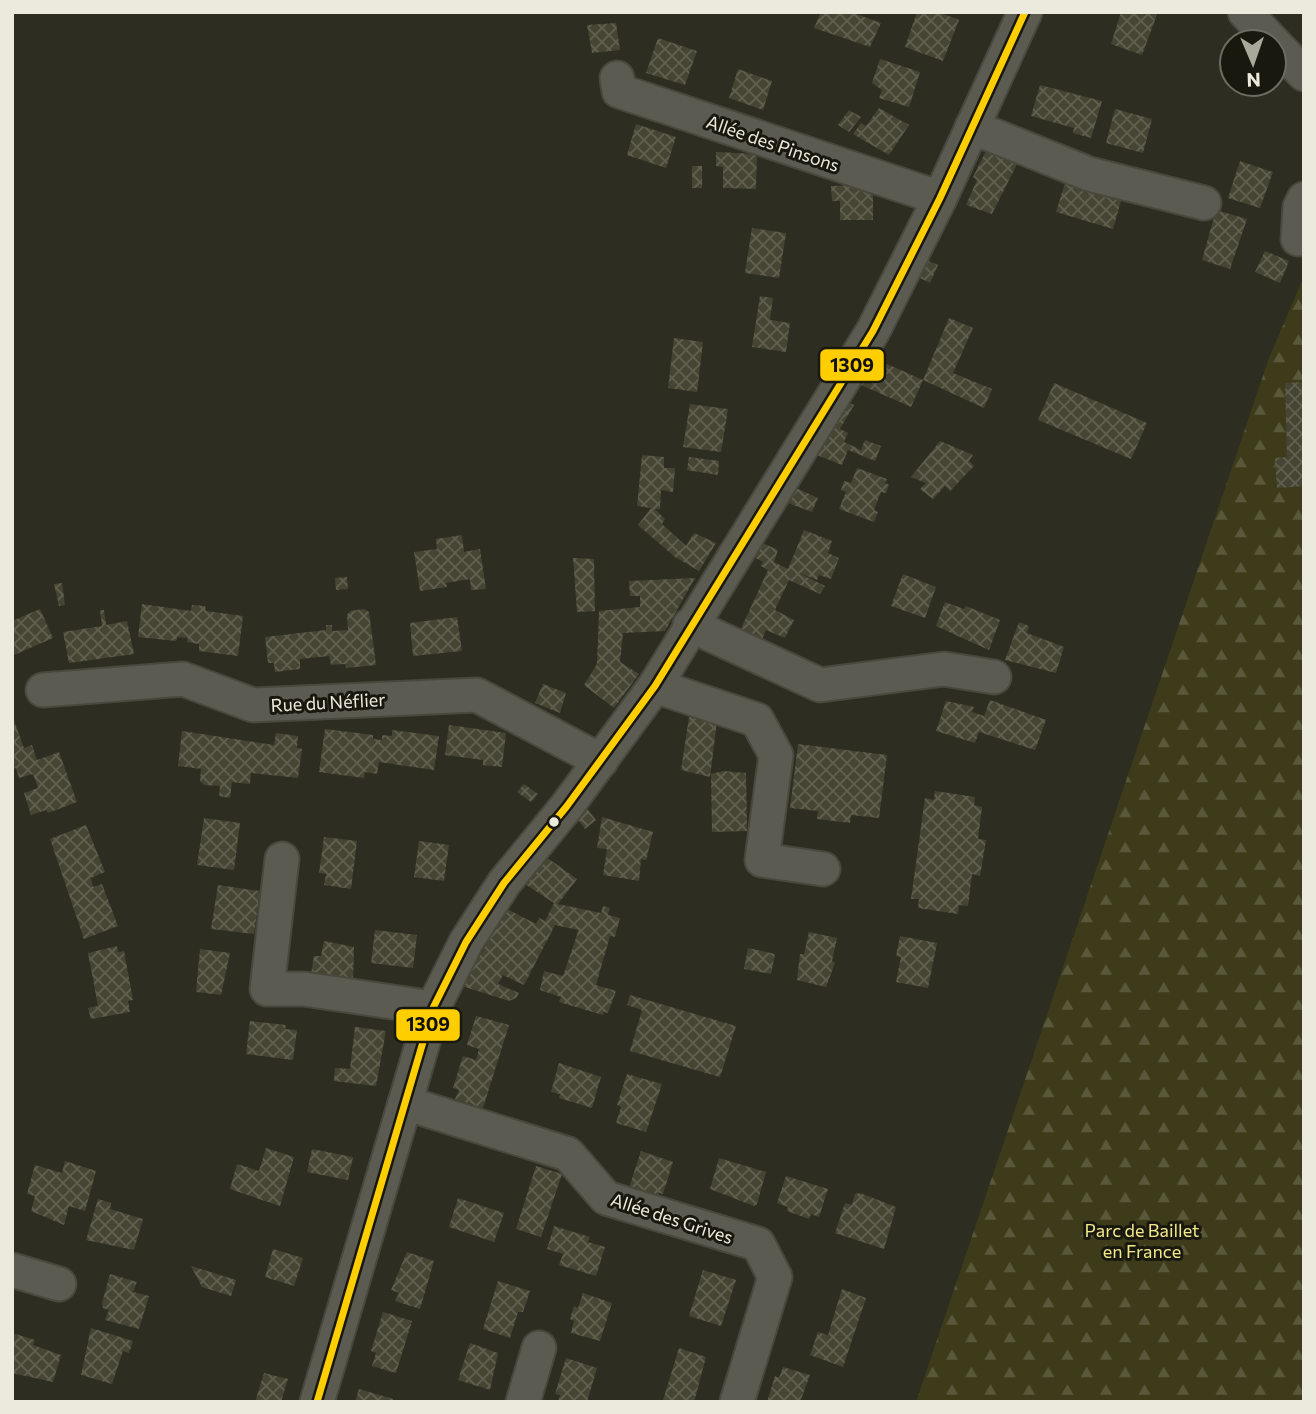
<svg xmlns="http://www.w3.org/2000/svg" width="1316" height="1414" viewBox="0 0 1316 1414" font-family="Commissioner,sans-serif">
<defs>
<pattern id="forest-firs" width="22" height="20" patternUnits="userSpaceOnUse" patternTransform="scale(1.75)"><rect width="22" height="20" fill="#3d3b19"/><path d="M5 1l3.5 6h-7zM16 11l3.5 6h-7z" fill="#59583a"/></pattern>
<pattern id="building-cross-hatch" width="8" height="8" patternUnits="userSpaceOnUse" patternTransform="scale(1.75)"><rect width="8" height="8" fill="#464432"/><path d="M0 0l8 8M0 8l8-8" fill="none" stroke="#615f4f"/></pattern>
</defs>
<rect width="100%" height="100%" fill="#2d2d21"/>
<polygon fill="url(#forest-firs)" points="1304,276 1304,1402 916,1402 1269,358"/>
<g fill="url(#building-cross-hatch)">
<polygon points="821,12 851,12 881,23 870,47 814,28"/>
<polygon points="917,12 938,12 959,20 943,61 905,47"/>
<polygon points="1121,12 1158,12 1142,55 1111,44"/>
<polygon points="616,23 620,50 592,53 587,25"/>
<polygon points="658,38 697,51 685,85 646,73"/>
<polygon points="880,59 920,72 909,107 879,98 882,90 872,83"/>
<polygon points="738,69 772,81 763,110 729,98"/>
<polygon points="1040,85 1102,101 1091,138 1073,133 1074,128 1031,116"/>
<polygon points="879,108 909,125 889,155 853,134 861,123 866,126"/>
<polygon points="1115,109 1152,119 1143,153 1106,143"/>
<polygon points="849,110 861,117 849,132 838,125"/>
<polygon points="636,124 676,137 666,168 627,155"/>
<polygon points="987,149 1017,164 992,214 966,205 977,180 973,177"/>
<polygon points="716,152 757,154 756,189 723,188 723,167 716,166"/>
<polygon points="1240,161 1273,172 1260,208 1228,198"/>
<rect x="692" y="166" width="10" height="22"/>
<polygon points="1065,183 1109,194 1121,201 1113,229 1056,212"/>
<polygon points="873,185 873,220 840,220 840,201 832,201 831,186"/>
<polygon points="1216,210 1247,219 1230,269 1202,260"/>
<polygon points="752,228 786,233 779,278 745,273"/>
<polygon points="1265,251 1289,261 1280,283 1255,272"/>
<polygon points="924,259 938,265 930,283 916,276"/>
<polygon points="760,296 773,298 770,320 790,323 786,352 752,347"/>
<polygon points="949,318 973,328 953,373 992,389 984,408 923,380"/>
<polygon points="674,338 703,342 697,392 668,388"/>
<polygon points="867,355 923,380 911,407 852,381"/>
<polygon points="1304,382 1304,486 1277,488 1275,458 1287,457 1285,383"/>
<polygon points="1054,383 1147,423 1131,459 1038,420"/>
<polygon points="840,399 854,405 840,429 848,433 844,442 861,450 865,440 881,446 875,461 848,450 842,465 817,455"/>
<polygon points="690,404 728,409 721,452 683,447"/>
<polygon points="940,441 973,455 969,461 974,466 950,491 945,486 933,499 920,489 926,483 911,477"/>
<polygon points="642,455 664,457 664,468 675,468 673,492 661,490 660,509 655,509 665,519 662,524 686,546 694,533 716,543 699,571 675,557 638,525 651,508 637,506"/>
<polygon points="689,457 719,461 718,475 687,470"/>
<polygon points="857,468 887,479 885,483 889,485 886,493 881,492 874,510 878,512 874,522 839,509 846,492 841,490 844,481 851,483"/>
<polygon points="796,488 818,498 812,512 780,500 786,491 793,494"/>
<polygon points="804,530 832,541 828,553 839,558 831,579 819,575 817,580 797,572 825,586 820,594 789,580 775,610 794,620 785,638 766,630 761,642 739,633 768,570 761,566 763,562 748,554 756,540 778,550 774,562 788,569"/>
<polygon points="462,535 464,552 480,549 486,589 471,590 470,579 446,583 447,587 420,591 414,552 437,549 436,539"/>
<polygon points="573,558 594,559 595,611 577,612"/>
<polygon points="903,574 936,587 925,618 891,606"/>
<polygon points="347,577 348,589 336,590 335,578"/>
<polygon points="695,578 665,631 623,633 620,662 639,674 614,708 584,685 597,664 599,611 640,607 640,596 630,596 629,581"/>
<polygon points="62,583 65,605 59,606 54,584"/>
<polygon points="945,602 964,609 966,606 1000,620 989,650 936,626"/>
<polygon points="142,604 191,611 192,605 205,606 206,611 243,616 238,656 199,651 199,644 187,642 188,638 177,637 176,641 138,637"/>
<polygon points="40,609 53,638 14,655 12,621"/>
<polygon points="364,609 369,612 376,665 346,668 345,664 331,665 329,656 300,659 300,669 275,672 274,663 268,663 265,637 326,630 326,625 332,625 332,631 348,630 347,615 350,611"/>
<polygon points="100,610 104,610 106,625 127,621 134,654 69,663 63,632 102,626"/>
<polygon points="457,617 462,651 413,656 410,623"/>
<polygon points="1019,622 1029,626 1027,633 1064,647 1056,673 1005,660"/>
<polygon points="543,684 566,693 560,713 535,703"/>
<polygon points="990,700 1046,720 1035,750 979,732 975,743 936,731 946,701 974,707 972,712 984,716"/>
<polygon points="691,704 718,713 710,777 681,770"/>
<polygon points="12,715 24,748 32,745 37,760 59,752 77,802 48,813 46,810 31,815 24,793 38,788 33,774 19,778 16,768 12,769"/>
<polygon points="449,725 506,733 502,767 483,765 483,760 445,755"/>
<polygon points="325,729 373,735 373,739 382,740 382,735 392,736 392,730 439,736 434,770 379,762 377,774 365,772 364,778 319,772"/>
<polygon points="182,731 274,745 276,733 298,736 297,748 302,749 298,778 251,773 250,784 232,782 230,798 219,796 220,786 204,785 200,781 201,769 178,766"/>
<polygon points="798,744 887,755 879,818 851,815 850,823 817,819 818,811 790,808"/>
<polygon points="723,771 746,773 747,831 712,832 711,774"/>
<polygon points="524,784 538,794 531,802 517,792"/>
<polygon points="935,791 975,797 974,805 982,807 978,839 986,840 980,876 972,874 968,906 959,905 958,914 918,908 919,899 911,899 925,798 934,800"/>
<polygon points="584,805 596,820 585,829 576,817"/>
<polygon points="602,817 653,832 646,860 641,859 639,881 603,875 607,849 597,848"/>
<polygon points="204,818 240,823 234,870 197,865"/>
<polygon points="86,825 105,872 91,878 93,887 102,884 118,926 84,939 50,839"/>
<polygon points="324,837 357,841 351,889 324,885 326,874 319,873"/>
<polygon points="419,841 449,845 444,881 414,877"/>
<polygon points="546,857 577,879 558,904 601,913 603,906 610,908 608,915 620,918 615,937 610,936 596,985 616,991 608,1013 604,1012 603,1015 559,1002 561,997 540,990 544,971 563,976 577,935 578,930 555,925 524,985 503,975 498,984 519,993 516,998 509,1001 462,986 507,909 536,924 539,918 545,921 554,903 525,884"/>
<polygon points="218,885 260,891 254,934 211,929"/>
<polygon points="375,930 417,935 413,968 371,963"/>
<polygon points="809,932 837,938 832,961 835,963 826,987 797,980 800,954 804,954"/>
<polygon points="900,936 937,943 928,988 896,982 901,957 896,956"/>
<polygon points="324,941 354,947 353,982 311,974 314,956 321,956"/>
<polygon points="117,946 118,952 124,951 133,1000 128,1001 130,1012 91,1019 88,1008 98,1006 88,953"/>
<polygon points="748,948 775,954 771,974 744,969"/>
<polygon points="200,949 230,953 221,995 196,992"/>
<polygon points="630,995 736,1026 720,1077 630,1051 642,1010 627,1005"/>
<polygon points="476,1016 509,1025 483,1108 455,1099 459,1090 453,1088 463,1056 476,1060 479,1049 467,1045"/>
<polygon points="250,1021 286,1025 285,1029 297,1030 293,1060 246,1054"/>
<polygon points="355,1027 386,1031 376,1086 334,1081 335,1068 350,1069"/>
<polygon points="559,1063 601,1077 592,1108 559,1098 560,1094 551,1092"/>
<polygon points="627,1074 662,1084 646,1132 616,1123 621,1107 617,1105"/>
<polygon points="266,1148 294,1157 280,1206 230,1189 237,1164 259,1171"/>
<polygon points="312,1149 353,1157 348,1180 307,1172"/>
<polygon points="641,1151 673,1162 663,1194 659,1193 656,1203 627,1194"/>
<polygon points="719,1158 766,1172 757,1204 754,1206 710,1189"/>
<polygon points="65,1161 96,1171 85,1211 69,1206 64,1225 31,1211 35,1196 27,1194 35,1165 62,1173"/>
<polygon points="536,1166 562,1174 541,1237 516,1229"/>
<polygon points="786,1176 828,1189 819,1217 811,1214 809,1219 787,1211 788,1207 777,1203"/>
<polygon points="860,1193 896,1207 884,1249 835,1233 845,1203 852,1205 855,1194"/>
<polygon points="458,1198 504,1213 494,1242 449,1227"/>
<polygon points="98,1199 111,1203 110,1209 143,1219 134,1250 86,1240"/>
<polygon points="554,1226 590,1237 588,1242 605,1247 596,1276 559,1265 563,1254 547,1249"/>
<polygon points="273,1249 303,1258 294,1286 265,1277"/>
<polygon points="407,1252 434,1261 420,1309 395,1301 399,1293 391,1290"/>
<polygon points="191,1266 236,1280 231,1296 202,1287"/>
<polygon points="703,1270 736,1280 721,1326 689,1316"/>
<polygon points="110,1274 137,1282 133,1292 149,1296 139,1329 105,1320 109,1310 103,1308 102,1303"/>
<polygon points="498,1281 530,1291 523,1312 518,1312 510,1338 483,1329"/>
<polygon points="842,1289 866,1298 843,1367 810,1355 818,1332 828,1335"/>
<polygon points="583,1293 612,1303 600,1341 571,1333 574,1321 570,1319 574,1306 578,1308"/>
<polygon points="383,1312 412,1321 396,1373 372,1366 376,1353 371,1351"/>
<polygon points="91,1328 133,1341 129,1353 123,1351 112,1384 81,1375"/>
<polygon points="12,1333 35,1340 33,1345 61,1355 53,1382 12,1373"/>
<polygon points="470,1343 498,1353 490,1390 458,1380"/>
<polygon points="679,1348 706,1357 694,1402 663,1400"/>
<polygon points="566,1358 597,1368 587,1402 558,1402 560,1395 555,1394"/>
<polygon points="783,1367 810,1375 800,1402 767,1402 775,1376 779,1378"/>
<polygon points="264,1373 288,1379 281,1402 255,1402"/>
<polygon points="359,1389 393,1399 392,1402 355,1402"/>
</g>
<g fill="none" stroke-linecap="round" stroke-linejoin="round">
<defs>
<g id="minor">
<polyline points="1245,12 1273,42"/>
<polyline points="1274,43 1304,74"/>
<polyline points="617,78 619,91 940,198"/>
<polyline points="972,127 1089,174 1204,203"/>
<polyline points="1298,239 1300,207 1304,199"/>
<polyline points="690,625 820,685 944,669 994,677"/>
<polyline points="655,686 757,720 776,755 762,860 823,869"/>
<polyline points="43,690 183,679 253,705 477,695 601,761"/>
<polyline points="282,859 267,989 304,989 433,1008"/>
<polyline points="405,1103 568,1154 606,1198 758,1244 775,1277 737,1402"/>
<polyline points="12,1270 59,1284"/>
<polyline points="317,1402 433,1008 466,942 504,883 567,806 655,686 873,331 940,198 1025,12"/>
<polyline points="523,1402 539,1348"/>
</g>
</defs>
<use href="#minor" stroke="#48483d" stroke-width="37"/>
<use href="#minor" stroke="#5c5b52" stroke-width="33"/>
<defs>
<polyline id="bus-1" points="317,1402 433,1008 466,942 504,883 567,806 655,686 873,331 940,198 1025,12"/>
</defs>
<use href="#bus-1" stroke="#19180f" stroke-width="12"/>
<use href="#bus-1" stroke="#fece00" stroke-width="7"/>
</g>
<circle fill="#ebeadc" stroke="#19180f" stroke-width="2.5" cx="554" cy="822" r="6"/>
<g text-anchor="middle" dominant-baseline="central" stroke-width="6" stroke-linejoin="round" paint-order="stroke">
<g font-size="18" fill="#ebeadc" stroke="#19180f">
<text transform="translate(773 143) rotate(19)">Allée des Pinsons</text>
<text transform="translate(328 702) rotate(-3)">Rue du Néflier</text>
<text transform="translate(672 1218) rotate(18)">Allée des Grives</text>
</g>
<g font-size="18" fill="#f1e88a" stroke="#19180f">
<text x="1142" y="1230">Parc de Baillet<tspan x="1142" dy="21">en France</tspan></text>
</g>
</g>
<g stroke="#19180f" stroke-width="2.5">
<rect x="819" y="348" width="66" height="34" rx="7" fill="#fece00"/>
<rect x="395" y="1008" width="66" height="34" rx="7" fill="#fece00"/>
</g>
<g font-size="19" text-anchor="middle" font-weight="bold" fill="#111">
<text x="852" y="372">1309</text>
<text x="428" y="1031">1309</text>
</g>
<rect width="1316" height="1414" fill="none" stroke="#ebeadc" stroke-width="28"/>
<g transform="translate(1253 63) rotate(178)"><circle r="33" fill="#19180f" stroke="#6d6c61" stroke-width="2"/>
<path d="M0-5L12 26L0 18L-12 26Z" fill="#a8a89b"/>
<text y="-10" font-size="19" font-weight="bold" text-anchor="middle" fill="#ebeadc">N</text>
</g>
</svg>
